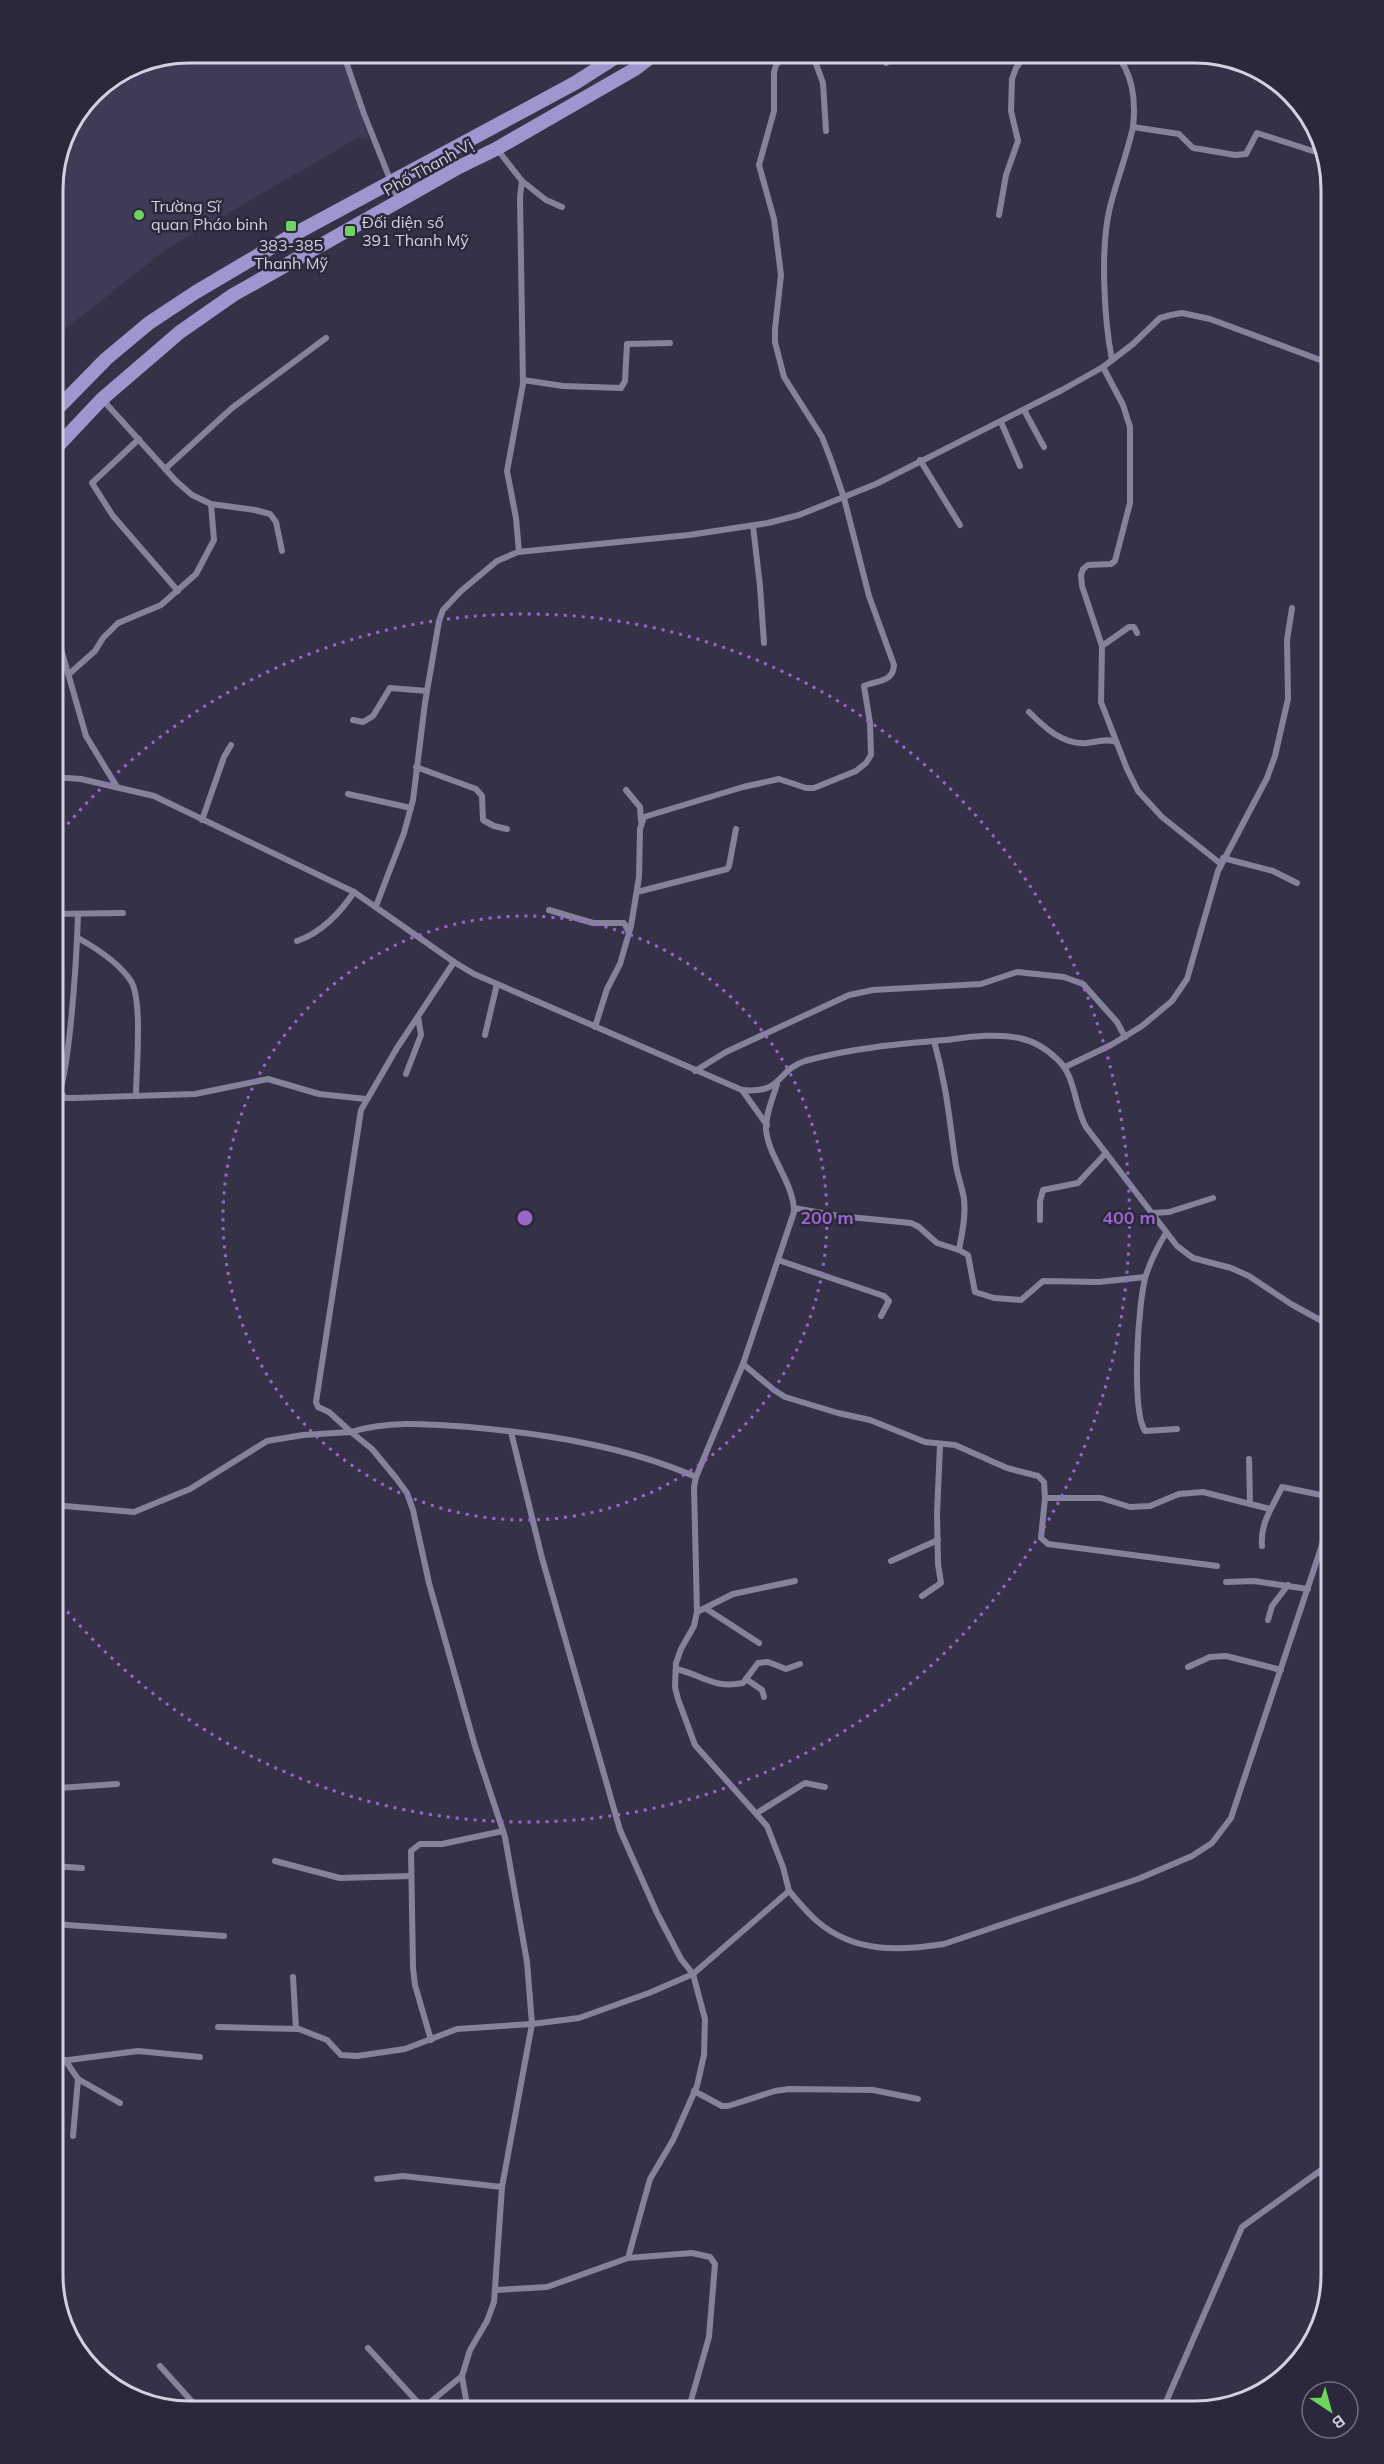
<svg xmlns="http://www.w3.org/2000/svg" width="1384" height="2464" viewBox="0 0 1384 2464" font-family="Mulish,sans-serif">
<rect width="100%" height="100%" fill="#353247"/>
<polygon fill="#3f3b56" points="189,53 339,53 369,139 359,137 166,249 53,339 53,180 63,136 93,92 137,63"/>
<g fill="none" stroke-linecap="round" stroke-linejoin="round">
<g stroke="#85829b" stroke-width="6">
<polyline points="343,53 364,114 399,202"/>
<polyline points="812,53 823,83 826,131"/>
<polyline points="884,53 886,63"/>
<path d="M 1114,53 C 1133,71 1136,101 1133,127 L 1179,134 L 1193,148 L 1200,149 L 1235,155 L 1246,154 L 1257,133 L 1322,154"/>
<polyline points="1321,138 1328,328 1325,361 1331,399"/>
<polyline points="497,149 522,181 520,197 523,384 507,471 516,518 519,552"/>
<polyline points="522,181 546,200 562,207"/>
<polyline points="999,215 1006,175 1018,141 1011,111 1012,79 1016,68 1027,53"/>
<path d="M 1112,360 C 1104,319 1100,248 1110,207 C 1117,180 1127,154 1133,127"/>
<polyline points="1103,367 1123,405 1130,427 1130,503 1115,561 1111,564 1088,565 1083,569 1081,575 1082,586 1102,646 1101,702 1127,769 1138,791 1162,817 1221,864"/>
<polyline points="523,380 563,386 621,388 625,381 627,344 670,343"/>
<polyline points="102,399 176,481 192,495 211,504 255,510 270,514 276,522 282,551"/>
<polyline points="1024,410 1044,447"/>
<polyline points="1001,422 1020,466"/>
<polyline points="139,439 92,483 113,516 178,591"/>
<polyline points="920,460 960,525"/>
<polyline points="165,469 232,408 326,338"/>
<polyline points="753,526 760,586 764,643"/>
<polyline points="53,621 86,736 117,787"/>
<polyline points="1102,646 1129,627 1134,627 1137,633"/>
<polyline points="69,674 95,651 103,638 118,623 161,605 196,574 214,540 211,504"/>
<path d="M 1029,712 C 1045,728 1063,745 1087,743 C 1097,742 1107,738 1116,742"/>
<polyline points="353,720 363,722 373,716 390,688 427,691"/>
<polyline points="416,767 476,789 482,796 483,820 494,826 507,829"/>
<path d="M 53,777 L 81,779 L 154,796 L 354,892 L 454,962 L 474,974 L 742,1090 C 784,1094 776,1070 805,1061 C 851,1048 899,1044 946,1040 C 970,1037 995,1033 1019,1038 C 1034,1041 1047,1049 1058,1060 C 1076,1077 1074,1106 1086,1127 L 1177,1246 L 1193,1258 L 1231,1268 L 1249,1276 L 1291,1304 L 1331,1326"/>
<polyline points="626,790 640,807 641,821"/>
<polyline points="348,794 411,808"/>
<polyline points="202,820 224,757 231,745"/>
<polyline points="1223,858 1273,871 1297,883"/>
<polyline points="637,892 727,869 729,866 736,829"/>
<polyline points="376,906 404,833 413,800 425,703 439,621 443,610 461,591 497,561 518,552 689,535 768,523 799,515 876,484 1062,390 1103,367 1133,344 1160,318 1171,315 1182,313 1210,319 1331,364"/>
<polyline points="549,910 593,923 624,923 629,932"/>
<polyline points="53,914 123,913"/>
<path d="M 78,938 C 96,948 119,963 131,981 C 143,1001 136,1071 136,1096"/>
<path d="M 297,941 C 321,933 341,912 354,892"/>
<path d="M 454,962 L 397,1048 L 361,1110 L 316,1402 L 318,1407 L 329,1412 L 351,1432 C 389,1420 430,1424 469,1427 C 545,1434 625,1446 696,1477 L 743,1364"/>
<path d="M 595,1027 L 607,989 L 620,964 L 631,926 L 639,877 L 640,829 L 644,817 L 743,787 L 779,779 L 806,788 L 814,788 L 856,771 L 866,763 L 871,755 L 870,723 L 864,686 C 877,680 893,683 894,665 L 869,596 L 844,498 L 831,460 L 822,437 L 784,377 L 775,342 L 775,329 L 781,275 L 774,219 L 759,165 L 774,111 L 774,73 L 776,65 L 788,53"/>
<polyline points="485,1035 497,984"/>
<path d="M 934,1041 C 946,1083 949,1116 955,1159 C 956,1172 962,1186 964,1199 C 966,1216 962,1233 959,1250"/>
<polyline points="1065,1067 1111,1045 1142,1026 1172,1001 1187,979 1218,871 1267,778 1275,756 1288,699 1287,640 1292,608"/>
<polyline points="695,1071 726,1052 849,995 873,990 981,984 1017,972 1064,977 1083,984 1117,1022 1125,1037"/>
<polyline points="406,1074 421,1035 418,1017"/>
<path d="M 777,1084 C 773,1098 765,1115 766,1130 C 769,1158 794,1183 794,1212 L 743,1364 L 774,1390 L 785,1397 L 838,1413 L 870,1420 L 925,1442 L 955,1445 L 1007,1468 L 1038,1476 L 1044,1482 L 1045,1498 L 1041,1538 L 1048,1544 L 1217,1566"/>
<polyline points="742,1090 767,1125"/>
<polyline points="60,1092 65,1098 74,1098 195,1094 268,1079 319,1094 366,1099"/>
<path d="M 53,1109 C 70,1087 77,948 78,914"/>
<polyline points="794,1208 839,1216 911,1223 919,1227 937,1243 959,1250 968,1255 975,1292 994,1298 1021,1300 1043,1281 1099,1282 1145,1277"/>
<polyline points="1152,1213 1169,1212 1213,1198"/>
<polyline points="1040,1220 1040,1201 1043,1190 1078,1183 1106,1153"/>
<path d="M 1166,1233 C 1158,1246 1151,1260 1146,1275 C 1138,1301 1131,1409 1145,1431 L 1177,1429"/>
<polyline points="778,1260 884,1296 889,1301 881,1316"/>
<polyline points="511,1432 542,1558 620,1830 657,1913 681,1959 693,1974 705,2019 704,2055 697,2086 673,2140 650,2179 628,2258"/>
<polyline points="1249,1459 1250,1503"/>
<polyline points="1045,1498 1101,1498 1130,1507 1150,1506 1179,1494 1203,1492 1270,1509"/>
<polyline points="53,1505 134,1512 190,1489 267,1441 303,1435 351,1432 372,1449 396,1478 407,1493 413,1510 429,1583 475,1746 505,1837 527,1962 532,2024 502,2187 494,2302 487,2321 470,2350 462,2376 468,2411"/>
<path d="M 1262,1546 C 1260,1522 1273,1507 1282,1487 L 1331,1497"/>
<polyline points="891,1561 938,1540"/>
<polyline points="1226,1582 1254,1581 1308,1589"/>
<polyline points="922,1596 941,1583 938,1564 937,1514 940,1445"/>
<polyline points="705,1608 759,1643"/>
<polyline points="697,1612 733,1594 795,1581"/>
<polyline points="1268,1620 1272,1606 1288,1585"/>
<polyline points="1188,1667 1210,1657 1226,1656 1281,1670"/>
<path d="M 676,1669 C 703,1675 713,1689 743,1683 L 758,1663 L 768,1662 L 786,1669 L 800,1664"/>
<polyline points="746,1679 762,1690 764,1697"/>
<polyline points="53,1796 59,1788 117,1784"/>
<polyline points="757,1813 805,1783 825,1787"/>
<polyline points="275,1861 340,1878 410,1876"/>
<polyline points="53,1866 82,1868"/>
<path d="M 789,1891 C 798,1901 807,1913 818,1922 C 855,1953 899,1951 944,1944 L 1138,1879 L 1192,1856 L 1212,1843 L 1231,1818 L 1331,1518"/>
<polyline points="53,1924 224,1936"/>
<polyline points="293,1977 296,2029"/>
<polyline points="218,2027 299,2029 327,2040 341,2055 357,2056 405,2049 457,2029 532,2024 579,2018 649,1993 693,1974 789,1891 783,1867 767,1826 695,1745 678,1699 675,1687 676,1663 681,1649 694,1626 697,1612 694,1487 696,1477"/>
<polyline points="431,2040 415,1985 413,1968 411,1851 420,1844 442,1844 503,1831"/>
<polyline points="65,2060 78,2079 120,2103"/>
<polyline points="53,2062 138,2051 200,2057"/>
<polyline points="694,2091 722,2106 728,2106 775,2091 789,2089 873,2090 918,2099"/>
<polyline points="73,2136 78,2079"/>
<polyline points="1320,2171 1331,2194"/>
<polyline points="377,2179 403,2176 502,2187"/>
<polyline points="495,2290 547,2287 628,2258 692,2253 710,2257 715,2264 709,2337 688,2411"/>
<polyline points="368,2348 423,2408 462,2376"/>
<polyline points="160,2366 196,2406 197,2411"/>
<polyline points="1162,2411 1242,2227 1331,2163"/>
</g>
<g stroke="#9e96ce" stroke-width="14">
<polyline points="53,413 106,359 149,323 196,292 289,237 575,83 622,53"/>
<polyline points="53,451 102,399 180,332 233,295 459,167 496,149 635,69 656,53"/>
</g>
</g>
<g fill="none" stroke="#9966ca" stroke-width="3" stroke-dasharray="3 6">
<circle cx="525" cy="1218" r="302"/>
<path d="M56 838A604 604 0 1 1 56 1598"/>
</g>
<g fill="#6fd35f" stroke="#2b283c" stroke-width="2">
<circle cx="139" cy="215" r="6"/>
<rect x="285" y="220" width="12" height="12" rx="3"/>
<rect x="344" y="225" width="12" height="12" rx="3"/>
</g>
<g text-anchor="middle" dominant-baseline="central" stroke-width="5" stroke-linejoin="round" paint-order="stroke">
<g font-size="16" fill="#d2d1de" stroke="#2b283c">
<text transform="translate(428 167) rotate(-29)">Phố Thanh Vị</text>
</g>
<g font-size="16" fill="#d2d1de" stroke="#2b283c" text-anchor="start">
<text x="151" y="206">Trường Sĩ<tspan x="151" dy="18">quan Pháo binh</tspan></text>
<text x="362" y="222">Đối diện số<tspan x="362" dy="18">391 Thanh Mỹ</tspan></text>
<text x="291" y="245" text-anchor="middle">383-385<tspan x="291" dy="18">Thanh Mỹ</tspan></text>
</g>
</g>
<path d="M0 0H1384V2464H0ZM189 63H1195A126 126 0 0 1 1321 189V2275A126 126 0 0 1 1195 2401H189A126 126 0 0 1 63 2275V189A126 126 0 0 1 189 63Z" fill="#2b283c" fill-rule="evenodd"/>
<path fill="none" stroke="#d2d1de" stroke-width="3" d="M189 63H1195A126 126 0 0 1 1321 189V2275A126 126 0 0 1 1195 2401H189A126 126 0 0 1 63 2275V189A126 126 0 0 1 189 63Z"/>
<circle cx="525" cy="1218" r="9" fill="#9966ca" stroke="#2b283c" stroke-width="3"/>
<g font-size="18" text-anchor="middle" font-weight="bold" fill="#9966ca" stroke="#2b283c" stroke-width="5" stroke-linejoin="round" paint-order="stroke">
<text x="827" y="1224">200 m</text>
<text x="1129" y="1224">400 m</text>
</g>
<g transform="translate(1330 2410) rotate(144)"><circle r="28" fill="#2b283c" stroke="#6e6c7d" stroke-width="1.5"/>
<path d="M0-4.5L10 22L0 15L-10 22Z" fill="#6fd35f"/>
<text y="-9" font-size="16" font-weight="bold" text-anchor="middle" fill="#d2d1de">B</text>
</g>
</svg>
